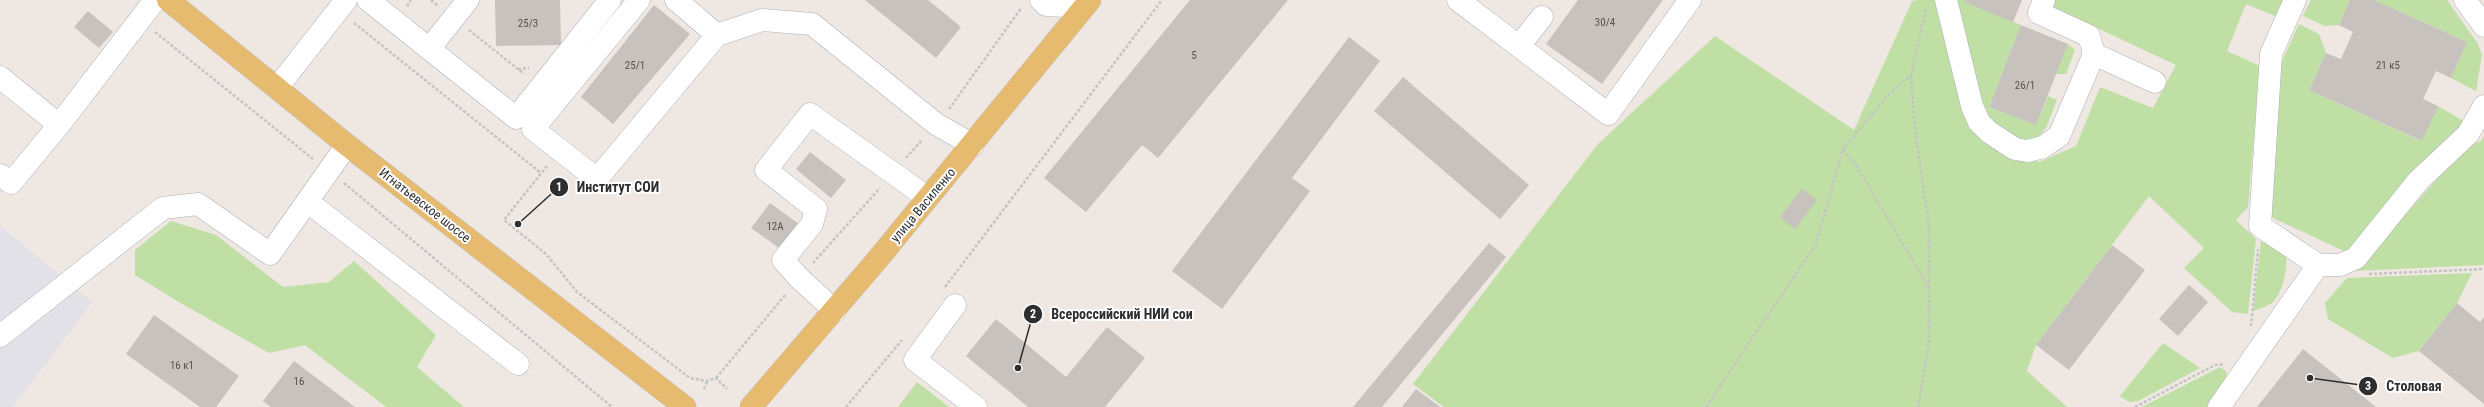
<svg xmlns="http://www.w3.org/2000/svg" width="2484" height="407" viewBox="0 0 2484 407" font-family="'Roboto Condensed',sans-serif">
<rect width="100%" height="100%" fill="#eee7e2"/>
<polygon fill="#e2e1e7" points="0,226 92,302 13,407 0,407"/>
<g fill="#c0dfa4">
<polygon points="1918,0 1937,0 2003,153 2039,162 2076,146 2100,87 2153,108 2176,65 2050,6 2053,0 2286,0 2280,18 2246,4 2227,51 2260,66 2248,207 2236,220 2256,239 2248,314 2232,312 2184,268 2204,248 2149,196 2036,345 2027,371 2067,407 1444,407 1413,384 1598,144 1715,36 1854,130 1912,1"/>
<polygon points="1955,0 1965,0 1965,2 2021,25 1989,107 2036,125 2048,96 2057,100 2046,128 2039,136 2029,142 2017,141 1981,113"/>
<polygon points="2311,0 2350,0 2339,25 2325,26 2303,16"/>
<polygon points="2374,0 2447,0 2478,44 2482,55 2476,91 2451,78 2467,42"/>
<polygon points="2299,24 2319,34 2326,53 2309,90 2421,141 2438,106 2465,122 2357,247 2346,252 2273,218 2268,210 2279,68"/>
<polygon points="2068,44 2075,50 2066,74 2056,74"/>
<polygon points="2484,136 2484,265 2355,271 2465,148 2481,141"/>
<polygon points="171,221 216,235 283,287 329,282 354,261 436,335 417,367 464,407 386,407 305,345 269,353 177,301 135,275 135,250"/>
<path d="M 2261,241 L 2281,249 L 2286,254 C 2287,269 2284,290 2273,302 C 2268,306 2259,309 2253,311 Z"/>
<polygon points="2472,273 2457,303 2419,351 2393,358 2328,319 2325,303 2347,278"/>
<polygon points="2163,343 2200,368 2138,401 2129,402 2120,396"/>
<path d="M 2220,367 L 2227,372 C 2224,387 2217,396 2207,407 L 2142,407 Z"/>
<polygon points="917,382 949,407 898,407"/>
</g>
<g fill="#c7c2bd">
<polygon points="495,0 560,0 561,45 496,46"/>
<polygon points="865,0 928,0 961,27 936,58"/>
<polygon points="1190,0 1288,0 1158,158 1142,145 1086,212 1044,178"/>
<polygon points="1578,0 1663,0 1602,84 1546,44"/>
<polygon points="1965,0 2022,0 2013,22 1964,2"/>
<polygon points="2350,0 2374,0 2467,42 2451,78 2436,71 2423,99 2438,106 2422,141 2309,90 2326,53 2341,59 2353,32 2339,25"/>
<polygon points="654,5 690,34 613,124 581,97"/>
<polygon points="88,11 113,32 99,48 74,27"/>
<polygon points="2021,25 2068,44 2036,125 1989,107"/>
<polygon points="1349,37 1380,61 1292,178 1310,191 1222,309 1172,271"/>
<polygon points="1403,77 1529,185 1500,219 1374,111"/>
<polygon points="810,152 846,180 831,198 796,169"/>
<polygon points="1802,189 1817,200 1795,229 1780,217"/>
<polygon points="770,203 799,224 779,248 751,228"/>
<polygon points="1489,243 1506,257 1382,407 1353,407"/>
<polygon points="2112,245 2145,270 2069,370 2036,345"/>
<polygon points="2189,285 2208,302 2178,336 2159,319"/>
<polygon points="2457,303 2480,322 2484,317 2484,404 2419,351"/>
<polygon points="154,315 239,376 216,407 200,407 126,354"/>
<polygon points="996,319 1066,377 1107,327 1145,358 1105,407 1028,407 966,356"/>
<polygon points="2303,349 2376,407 2257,407"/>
<polygon points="294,361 355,407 271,407 263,401"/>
<polygon points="1416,389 1440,407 1402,407"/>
</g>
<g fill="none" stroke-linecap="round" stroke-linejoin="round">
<defs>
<g id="minor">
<polyline points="368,0 516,118 610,0"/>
<polyline points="639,0 533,129 597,179 717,35 762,20 812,24 936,124 973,145"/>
<polyline points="676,0 717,35"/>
<polyline points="1041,0 1046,5 1084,7"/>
<polyline points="1458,0 1608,114 1690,0"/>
<polyline points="1946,0 1972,106 1979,122 1989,132 2015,149 2028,151 2043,147 2059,136 2094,54 2089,36 2039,13 2044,0"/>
<polyline points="2465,0 2484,26"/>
<polyline points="1519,46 1542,17"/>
<polyline points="429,49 468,0"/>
<polyline points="2094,54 2155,82"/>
<polyline points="0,77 59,125 155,0"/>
<polyline points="277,88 346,0"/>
<polyline points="0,175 11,183 59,125"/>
<polyline points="308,202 518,364"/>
<polyline points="2318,265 2340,265 2356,258 2418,181 2468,134 2484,106"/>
<polyline points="955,305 915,360 976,407"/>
<polyline points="835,311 799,278 783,260 812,224 816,209 766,170 810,114 928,198"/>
<polyline points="0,336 163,208 198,204 270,254 347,145"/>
<polyline points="2219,407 2318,265 2260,226 2271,54 2295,0"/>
</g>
<g id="major">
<polyline points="168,0 347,145 685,407"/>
<polyline points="751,407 877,260 1090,0"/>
</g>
</defs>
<use href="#minor" stroke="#aeb1b9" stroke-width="23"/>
<use href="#major" stroke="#c4c4c4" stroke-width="23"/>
<g stroke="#c4c4c4" stroke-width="2.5" stroke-dasharray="3 2" stroke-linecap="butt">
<polyline points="431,0 438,6"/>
<polyline points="407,6 411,0"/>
<polyline points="354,23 541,173"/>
<polyline points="469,30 524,74"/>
<polyline points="155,32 313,159"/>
<polyline points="518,69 529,68"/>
<polyline points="1911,76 1915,129 1929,226 1929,341 1918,407"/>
<polyline points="949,109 1022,7"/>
<polyline points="1843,150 1856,165 1929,288"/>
<polyline points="906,158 922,140"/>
<polyline points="547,166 504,220 546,254 577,292 690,378 707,381 716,378 727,389"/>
<polyline points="344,183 612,407"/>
<polyline points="813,263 880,188"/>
<polyline points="2369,274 2484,269"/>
<polyline points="945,287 1162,0"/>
<polyline points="2251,326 2258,249"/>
<polyline points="716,378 786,294"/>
<polyline points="704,389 707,381"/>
<polyline points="846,407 902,340"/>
<polyline points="1706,407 1816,244 1843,149 1889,94 1911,75 1926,8"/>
<polyline points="2135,407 2215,365 2224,364"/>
</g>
<use href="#minor" stroke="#fff" stroke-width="22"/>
<use href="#major" stroke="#e6bb6f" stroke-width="22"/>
</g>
<g text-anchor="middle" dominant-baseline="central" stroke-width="4" stroke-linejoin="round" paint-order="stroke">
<g font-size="11" fill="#545352">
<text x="1605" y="22">30/4</text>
<text x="528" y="23">25/3</text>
<text x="1194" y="55">5</text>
<text x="635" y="65">25/1</text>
<text x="2388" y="65">21 к5</text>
<text x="2025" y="85">26/1</text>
<text x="775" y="226">12А</text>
<text x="182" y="365">16 к1</text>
<text x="299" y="381">16</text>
</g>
<g font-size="13" fill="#2e2e2e" stroke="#fff">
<text transform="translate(425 205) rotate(38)">Игнатьевское шоссе</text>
<text transform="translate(923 205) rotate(-50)">улица Василенко</text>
</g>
</g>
<path fill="none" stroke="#2e2e2e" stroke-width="1.5" d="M518 224L559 187M1018 368L1033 314M2310 378L2368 386"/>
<g fill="#2e2e2e" stroke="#fff" stroke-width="1.5">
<circle cx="518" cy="224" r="4"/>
<circle cx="1018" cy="368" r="4"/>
<circle cx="2310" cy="378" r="4"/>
<circle cx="559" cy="187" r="10"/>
<circle cx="1033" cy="314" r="10"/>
<circle cx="2368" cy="386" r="10"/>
</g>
<g font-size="12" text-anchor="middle" font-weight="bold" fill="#fff">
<text x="559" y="191">1</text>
<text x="1033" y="318">2</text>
<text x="2368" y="390">3</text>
</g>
<g font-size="14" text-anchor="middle" font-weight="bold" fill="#2e2e2e" stroke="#fff" stroke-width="4" stroke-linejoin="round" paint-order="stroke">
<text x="618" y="192">Институт СОИ</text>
<text x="1122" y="319">Всероссийский НИИ сои</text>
<text x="2414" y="391">Столовая</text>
</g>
</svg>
